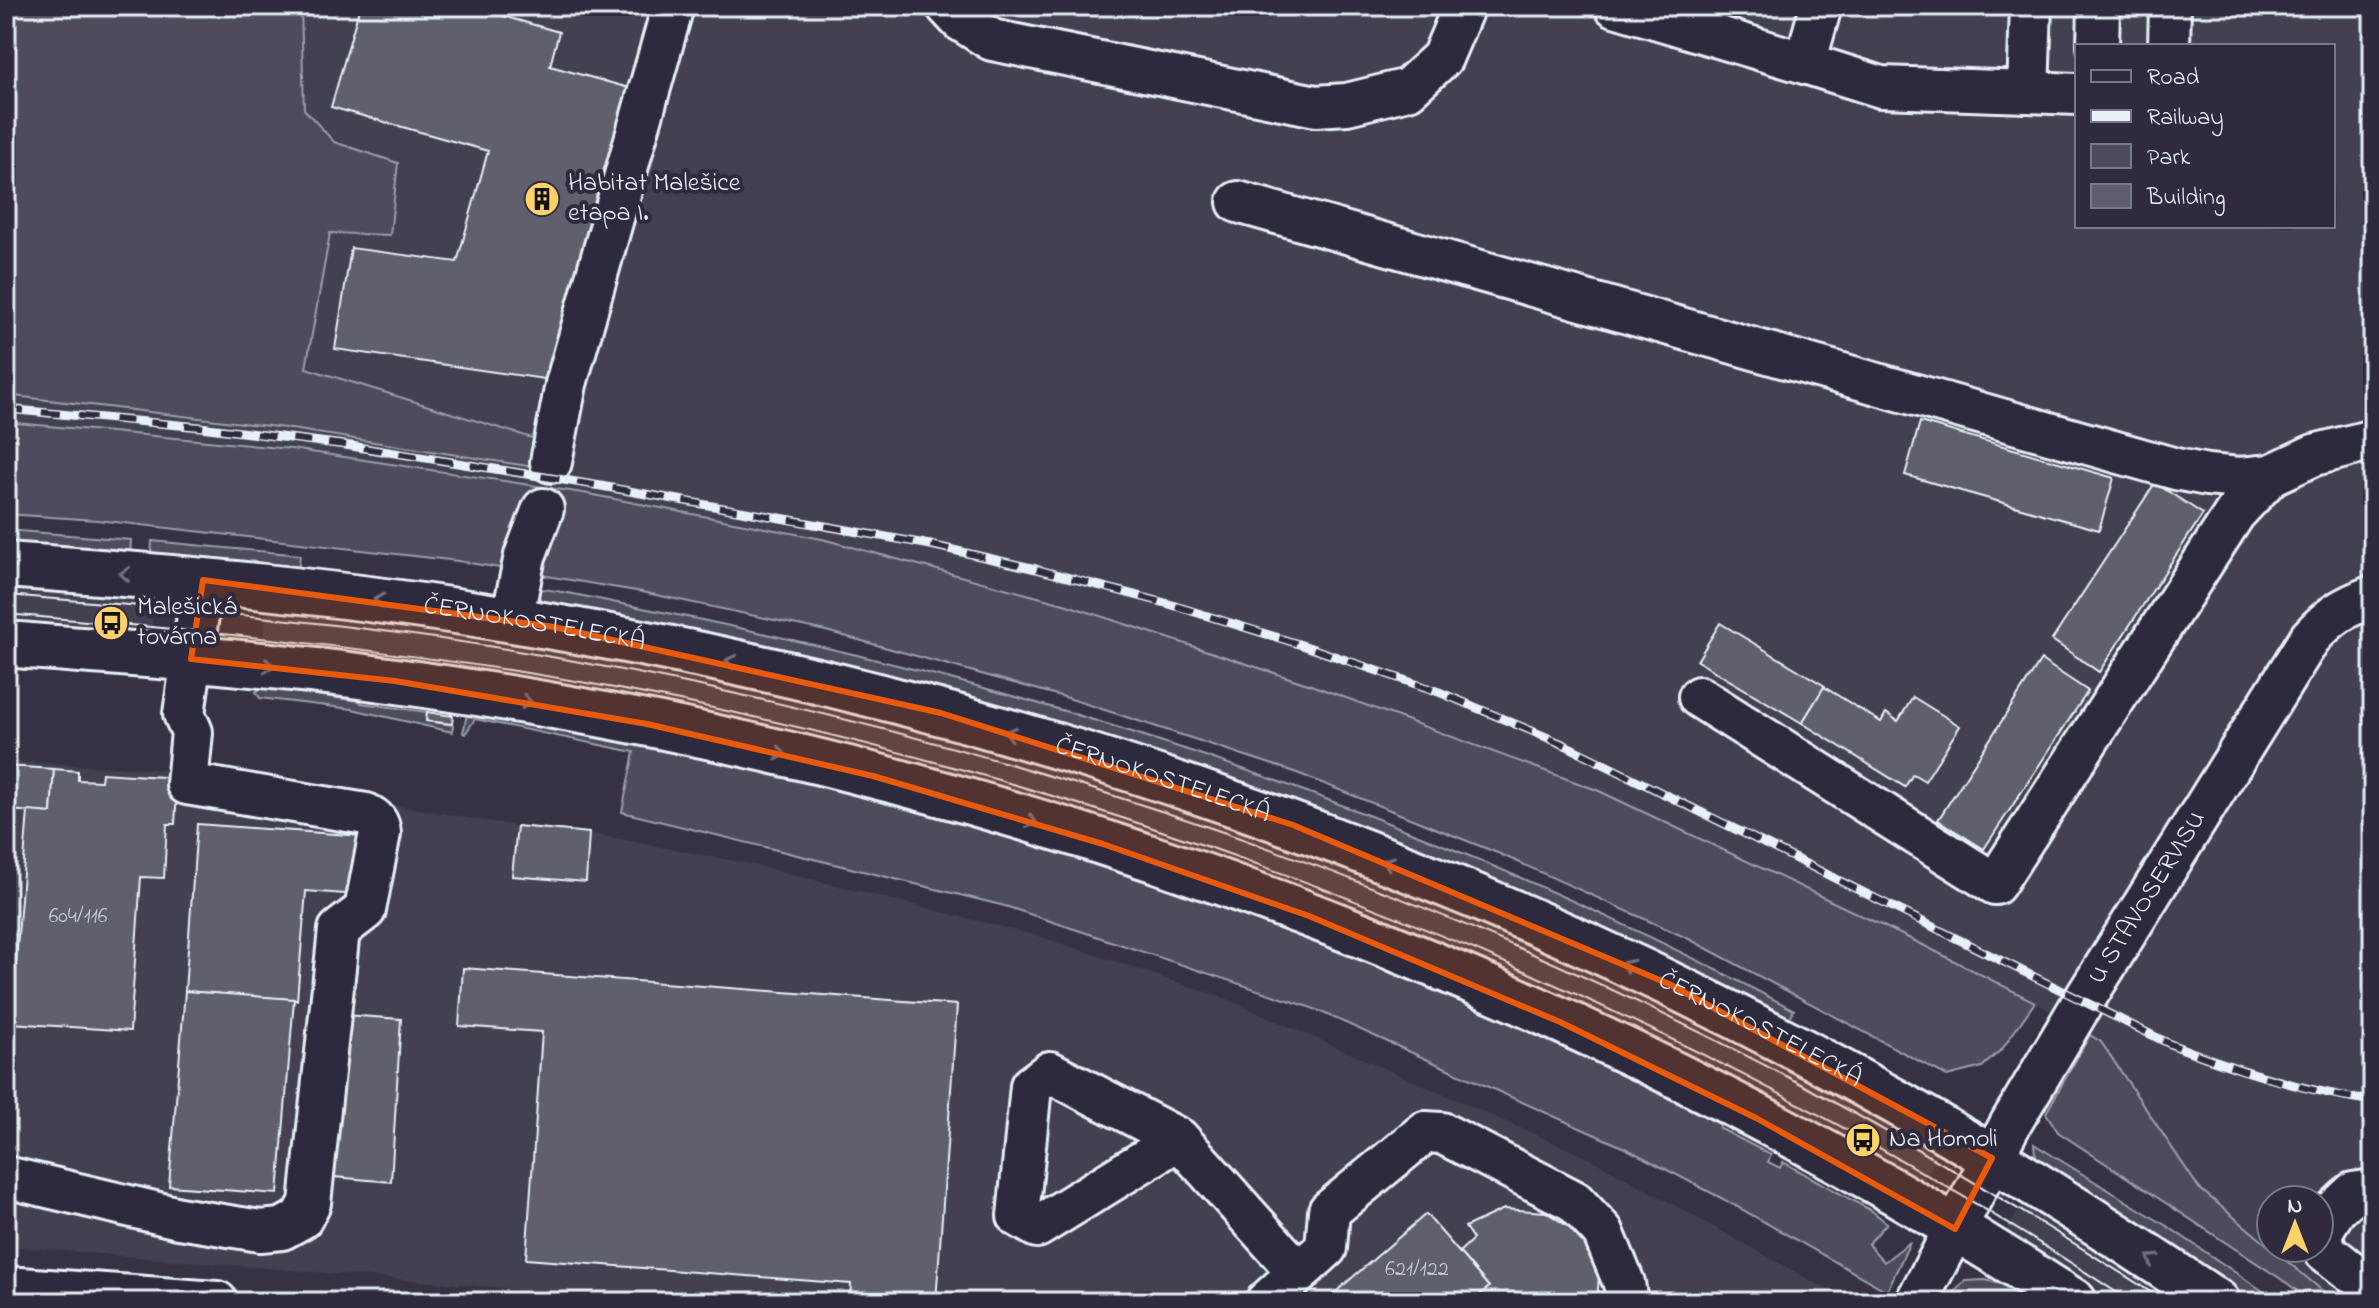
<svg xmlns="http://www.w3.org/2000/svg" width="2379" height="1308" viewBox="0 0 2379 1308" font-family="'Indie Flower',sans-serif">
<rect width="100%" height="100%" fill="#363244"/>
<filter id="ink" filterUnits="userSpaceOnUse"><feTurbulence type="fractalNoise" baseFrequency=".0125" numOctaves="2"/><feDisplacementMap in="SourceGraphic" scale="16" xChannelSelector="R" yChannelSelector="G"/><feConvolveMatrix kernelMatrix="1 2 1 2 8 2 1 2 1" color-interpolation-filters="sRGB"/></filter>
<g filter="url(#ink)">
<g fill="#433f51" fill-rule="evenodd">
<path d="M 6,6 L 2373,6 L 2373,1302 L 2336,1302 L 2271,1248 L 2319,1248 L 2319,1200 L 2271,1200 L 2271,1248 L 2199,1188 L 2101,1042 L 2035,1002 L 1917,942 L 1597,790 L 1311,685 L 1064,604 L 822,539 L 583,493 L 291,449 L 6,422 ZM 2077,46 L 2333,46 L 2333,226 L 2077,226 Z"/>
<polygon points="6,589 145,599 147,593 154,597 151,636 144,638 144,631 6,620"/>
<polygon points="266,608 424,625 764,687 999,748 1328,857 1643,991 1640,997 1835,1096 1934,1151 1938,1146 1939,1152 1921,1185 1915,1185 1918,1178 1859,1145 1768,1096 1626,1026 1623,1032 263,645"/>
<polygon points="6,761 199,772 517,826 589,833 755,865 1042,937 1227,999 1591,1159 1837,1295 1834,1302 665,1302 6,1246"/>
<polygon points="2025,1201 2186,1302 2118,1302 2094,1287 2085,1290 2003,1235"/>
</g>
<g fill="#4d4b5c" stroke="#9a9eaa" stroke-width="2">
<polygon points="6,6 301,6 304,109 334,142 398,163 390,235 330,233 306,368 545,442 540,468 285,428 6,395"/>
<polygon points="6,422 291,449 583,493 822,539 1064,604 1311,685 1597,790 1917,942 2035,1002 2002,1049 1982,1067 1947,1076 1689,939 1500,854 1292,771 1068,698 826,631 642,592 458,561 97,520 6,514"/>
<polygon points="6,530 131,540 130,556 6,547"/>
<polygon points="152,541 300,555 298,572 151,557"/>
<path d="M 534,588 C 565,591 596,599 627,605 C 684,616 741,628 797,641 C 1142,719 1483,844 1794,1010 L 1787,1023 L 1597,932 L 554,609 L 543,603 Z"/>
<polygon points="261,688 360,701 361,703 427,712 426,721 453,725 452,732 352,709 260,698 256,692"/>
<polygon points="468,710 624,738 913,806 1235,908 1531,1028 1723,1120 1719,1128 1771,1155 1768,1162 1780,1168 1783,1162 1872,1211 1887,1223 1868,1244 1884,1262 1910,1242 1887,1291 1725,1200 1627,1149 1312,1008 1005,906 622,812 634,752 475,719 465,734 463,733"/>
<polygon points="2090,1035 2101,1042 2199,1188 2336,1302 2311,1302 2287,1283 2058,1132 2046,1113"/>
<polygon points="2034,1144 2170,1228 2279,1302 2251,1302 2041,1165 2035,1153"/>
<polygon points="1986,1280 2020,1289 2028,1302 1945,1302 1965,1281"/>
</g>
<g fill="#605e6e" stroke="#e8f1f8" stroke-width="2">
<polygon points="360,6 468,6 559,32 550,66 640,91 558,381 335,349 351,248 457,262 488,151 331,107"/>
<polygon points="1679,6 1736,6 1742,8 1733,34"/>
<polygon points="1920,422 2114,478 2099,530 1905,475"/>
<polygon points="2155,483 2203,514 2099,672 2052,640"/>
<polygon points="1720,623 1825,686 1802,723 1697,661"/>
<polygon points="2041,660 2088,691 1984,849 1938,820"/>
<polygon points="1824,687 1881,722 1886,713 1898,721 1913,697 1960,726 1925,781 1913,774 1905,787 1802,723"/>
<polygon points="427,712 453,716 452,724 426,721"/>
<polygon points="6,766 54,769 51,813 6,810"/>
<polygon points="54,769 78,771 78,780 101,781 102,773 178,778 175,824 167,824 164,878 141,877 130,1031 11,1023 28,811 51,813"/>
<polygon points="197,824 363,836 358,895 306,891 297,1000 185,991"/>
<polygon points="517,826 589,833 586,882 512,876"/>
<polygon points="463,968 957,1005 936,1302 850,1301 851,1284 526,1259 542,1032 459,1026"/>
<polygon points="185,991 294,999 278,1194 169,1186"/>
<polygon points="345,1015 401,1019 391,1182 334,1177"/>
<polygon points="1504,1209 1546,1212 1581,1235 1599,1275 1597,1302 1471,1302 1489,1287 1459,1252 1473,1239 1465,1227"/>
<polygon points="1426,1214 1489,1287 1471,1302 1324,1302"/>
</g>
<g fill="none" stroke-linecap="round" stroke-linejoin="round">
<defs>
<g id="minor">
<polyline points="947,6 960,20 992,40 1316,106 1347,104 1408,89 1442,58 1464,6"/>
<polyline points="1615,6 1805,63 1821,6"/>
<polyline points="2031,6 2028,92 2077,94"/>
<polyline points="2098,46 2099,6"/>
<polyline points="2169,46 2170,6"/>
<polyline points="1805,63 1881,87 2028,92"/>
<polyline points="1238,202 2176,469 2207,475 2240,478 2271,475 2314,455 2373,440"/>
<polyline points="551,462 566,384 673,6"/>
<polyline points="512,619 525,556 543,509"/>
<polyline points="1699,697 1995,884 2235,513 2271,475"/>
<polyline points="1179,1139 1037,1227 1018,1216 1031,1086 1050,1072 1179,1139 1299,1273"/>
<path d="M 6,1177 L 179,1218 L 260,1231 L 282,1229 L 302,1218 L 310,1203 L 339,930 L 365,910 L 380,833 C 379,822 375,818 366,814 L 187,784 L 192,732 L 184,714 L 203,580"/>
<polyline points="2373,1190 2353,1193 2335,1210 2322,1231 2325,1251 2349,1270 2373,1283"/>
<polyline points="6,1287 217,1302"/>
<polyline points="1266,1302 1326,1248 1329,1211 1425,1132 1442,1133 1574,1201 1603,1232 1624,1283 1627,1302"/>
<path id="s1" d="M 1916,1302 L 2011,1123 L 2083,1002 L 2310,638 C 2331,615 2344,607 2373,596"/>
</g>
<g id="major">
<path id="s2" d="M 6,565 C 176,577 345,592 513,620 C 1006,700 1503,874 1936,1125 C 2032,1180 2125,1240 2217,1302"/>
<path d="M 6,644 C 98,652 189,657 281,667 C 369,676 456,689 543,704 C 1081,797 1616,1004 2074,1302"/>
</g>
</defs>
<use href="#minor" stroke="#e8f1f8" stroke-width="46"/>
<use href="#major" stroke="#e8f1f8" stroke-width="50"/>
<use href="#minor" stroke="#2f2a3d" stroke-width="40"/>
<use href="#major" stroke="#2f2a3d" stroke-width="44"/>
<g stroke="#e8f1f8" stroke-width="2">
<path d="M 6,595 C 171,608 337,621 500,648 C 952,723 1394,868 1799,1083 C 1925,1151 2046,1224 2166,1302"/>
<path d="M 6,614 C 206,631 405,650 603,686 C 1141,786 1676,999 2131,1302"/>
</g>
<defs>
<path id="rail" d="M 6,409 L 200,427 L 345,445 L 601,486 L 931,545 L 1036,569 L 1169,604 L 1305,646 L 1439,692 L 1565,745 L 2170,1044 C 2236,1070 2303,1091 2373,1101"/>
</defs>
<use href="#rail" stroke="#e8f1f8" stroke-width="9"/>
<use href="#rail" stroke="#2f2a3d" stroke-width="6" stroke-dasharray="18" stroke-linecap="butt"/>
</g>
<defs><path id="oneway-chevron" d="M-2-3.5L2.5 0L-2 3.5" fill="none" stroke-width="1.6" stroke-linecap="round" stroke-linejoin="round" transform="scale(2)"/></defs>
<g stroke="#70707e">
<use href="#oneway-chevron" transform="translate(125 574) rotate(-176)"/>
<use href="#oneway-chevron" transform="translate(379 600) rotate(-172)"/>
<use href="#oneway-chevron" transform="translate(731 661) rotate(-167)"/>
<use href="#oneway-chevron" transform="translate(269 666) rotate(6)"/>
<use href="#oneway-chevron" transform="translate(527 702) rotate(9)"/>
<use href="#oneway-chevron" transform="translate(1010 733) rotate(-164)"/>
<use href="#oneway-chevron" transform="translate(781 754) rotate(13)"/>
<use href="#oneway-chevron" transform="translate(1032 822) rotate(17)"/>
<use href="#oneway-chevron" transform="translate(1388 862) rotate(-158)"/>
<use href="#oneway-chevron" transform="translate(1627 965) rotate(-155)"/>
<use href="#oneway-chevron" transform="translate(2152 1259) rotate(-146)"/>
</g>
</g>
<path fill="#e8590c" fill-opacity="0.2" stroke="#e8590c" stroke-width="6" stroke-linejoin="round" d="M 203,580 L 554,627 L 941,713 L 1293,825 L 1669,984 L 1992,1158 L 1955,1229 L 1756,1118 L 1560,1022 L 1309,916 L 1103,844 L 873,776 L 647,724 L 395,681 L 191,659 Z"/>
<defs>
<symbol id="building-disc" viewBox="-11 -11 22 22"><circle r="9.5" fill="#ffd166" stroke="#2f2a3d"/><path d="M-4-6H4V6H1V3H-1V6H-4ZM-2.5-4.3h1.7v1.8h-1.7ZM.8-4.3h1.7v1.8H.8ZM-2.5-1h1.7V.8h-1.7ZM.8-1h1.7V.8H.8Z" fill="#111"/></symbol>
<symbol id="bus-disc" viewBox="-11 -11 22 22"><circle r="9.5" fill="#ffd166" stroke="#2f2a3d"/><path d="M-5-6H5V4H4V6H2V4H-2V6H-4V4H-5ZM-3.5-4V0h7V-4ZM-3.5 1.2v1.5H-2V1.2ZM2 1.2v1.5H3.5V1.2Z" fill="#111"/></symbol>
</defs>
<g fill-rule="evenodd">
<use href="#building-disc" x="522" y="179" width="40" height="40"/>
<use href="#bus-disc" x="91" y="603" width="40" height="40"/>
<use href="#bus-disc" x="1843" y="1120" width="40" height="40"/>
</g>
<g text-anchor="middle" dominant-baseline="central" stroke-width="8" stroke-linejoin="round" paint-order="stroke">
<g font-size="22" fill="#c6ccd6">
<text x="78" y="917">604/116</text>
<text x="1417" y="1270">621/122</text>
</g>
<g font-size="26" fill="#e8f1f8" stroke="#2f2a3d" text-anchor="start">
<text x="568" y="184">Habitat Malešice<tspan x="568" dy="30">etapa I.</tspan></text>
<text x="137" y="608">Malešická<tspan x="137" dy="30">továrna</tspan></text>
<text x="1889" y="1140">Na Homoli</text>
</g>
<g font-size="26" fill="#e8f1f8" stroke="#2f2a3d">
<text stroke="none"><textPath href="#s2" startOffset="532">ČERNOKOSTELECKÁ</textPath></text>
<text stroke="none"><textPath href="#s2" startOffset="1180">ČERNOKOSTELECKÁ</textPath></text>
<text stroke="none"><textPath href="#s1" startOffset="466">U STAVOSERVISU</textPath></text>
<text stroke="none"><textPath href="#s2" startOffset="1828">ČERNOKOSTELECKÁ</textPath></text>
</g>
</g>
<rect width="2379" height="1308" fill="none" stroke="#2f2a3d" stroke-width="32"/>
<rect x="16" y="16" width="2347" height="1276" fill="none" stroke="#e8f1f8" stroke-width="3" filter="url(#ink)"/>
<rect x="2075" y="44" width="260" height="184" fill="#2f2a3d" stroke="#797a88" stroke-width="2"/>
<rect x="2091" y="70" width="40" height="12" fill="#2f2a3d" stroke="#797a88" stroke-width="2"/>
<text x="2147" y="84" font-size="24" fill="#e8f1f8">Road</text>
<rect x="2091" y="110" width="40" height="12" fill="#e8f1f8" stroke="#797a88" stroke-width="2"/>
<text x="2147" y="124" font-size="24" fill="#e8f1f8">Railway</text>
<rect x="2091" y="144" width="40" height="24" fill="#4d4b5c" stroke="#797a88" stroke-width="2"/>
<text x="2147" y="164" font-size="24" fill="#e8f1f8">Park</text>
<rect x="2091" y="184" width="40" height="24" fill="#605e6e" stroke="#797a88" stroke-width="2"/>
<text x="2147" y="204" font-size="24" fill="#e8f1f8">Building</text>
<g transform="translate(2295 1224)"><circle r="38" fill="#2f2a3d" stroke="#797a88" stroke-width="2"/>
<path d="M0-6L14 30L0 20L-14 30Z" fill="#ffd166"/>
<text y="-12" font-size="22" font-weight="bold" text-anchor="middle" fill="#e8f1f8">N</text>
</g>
</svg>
